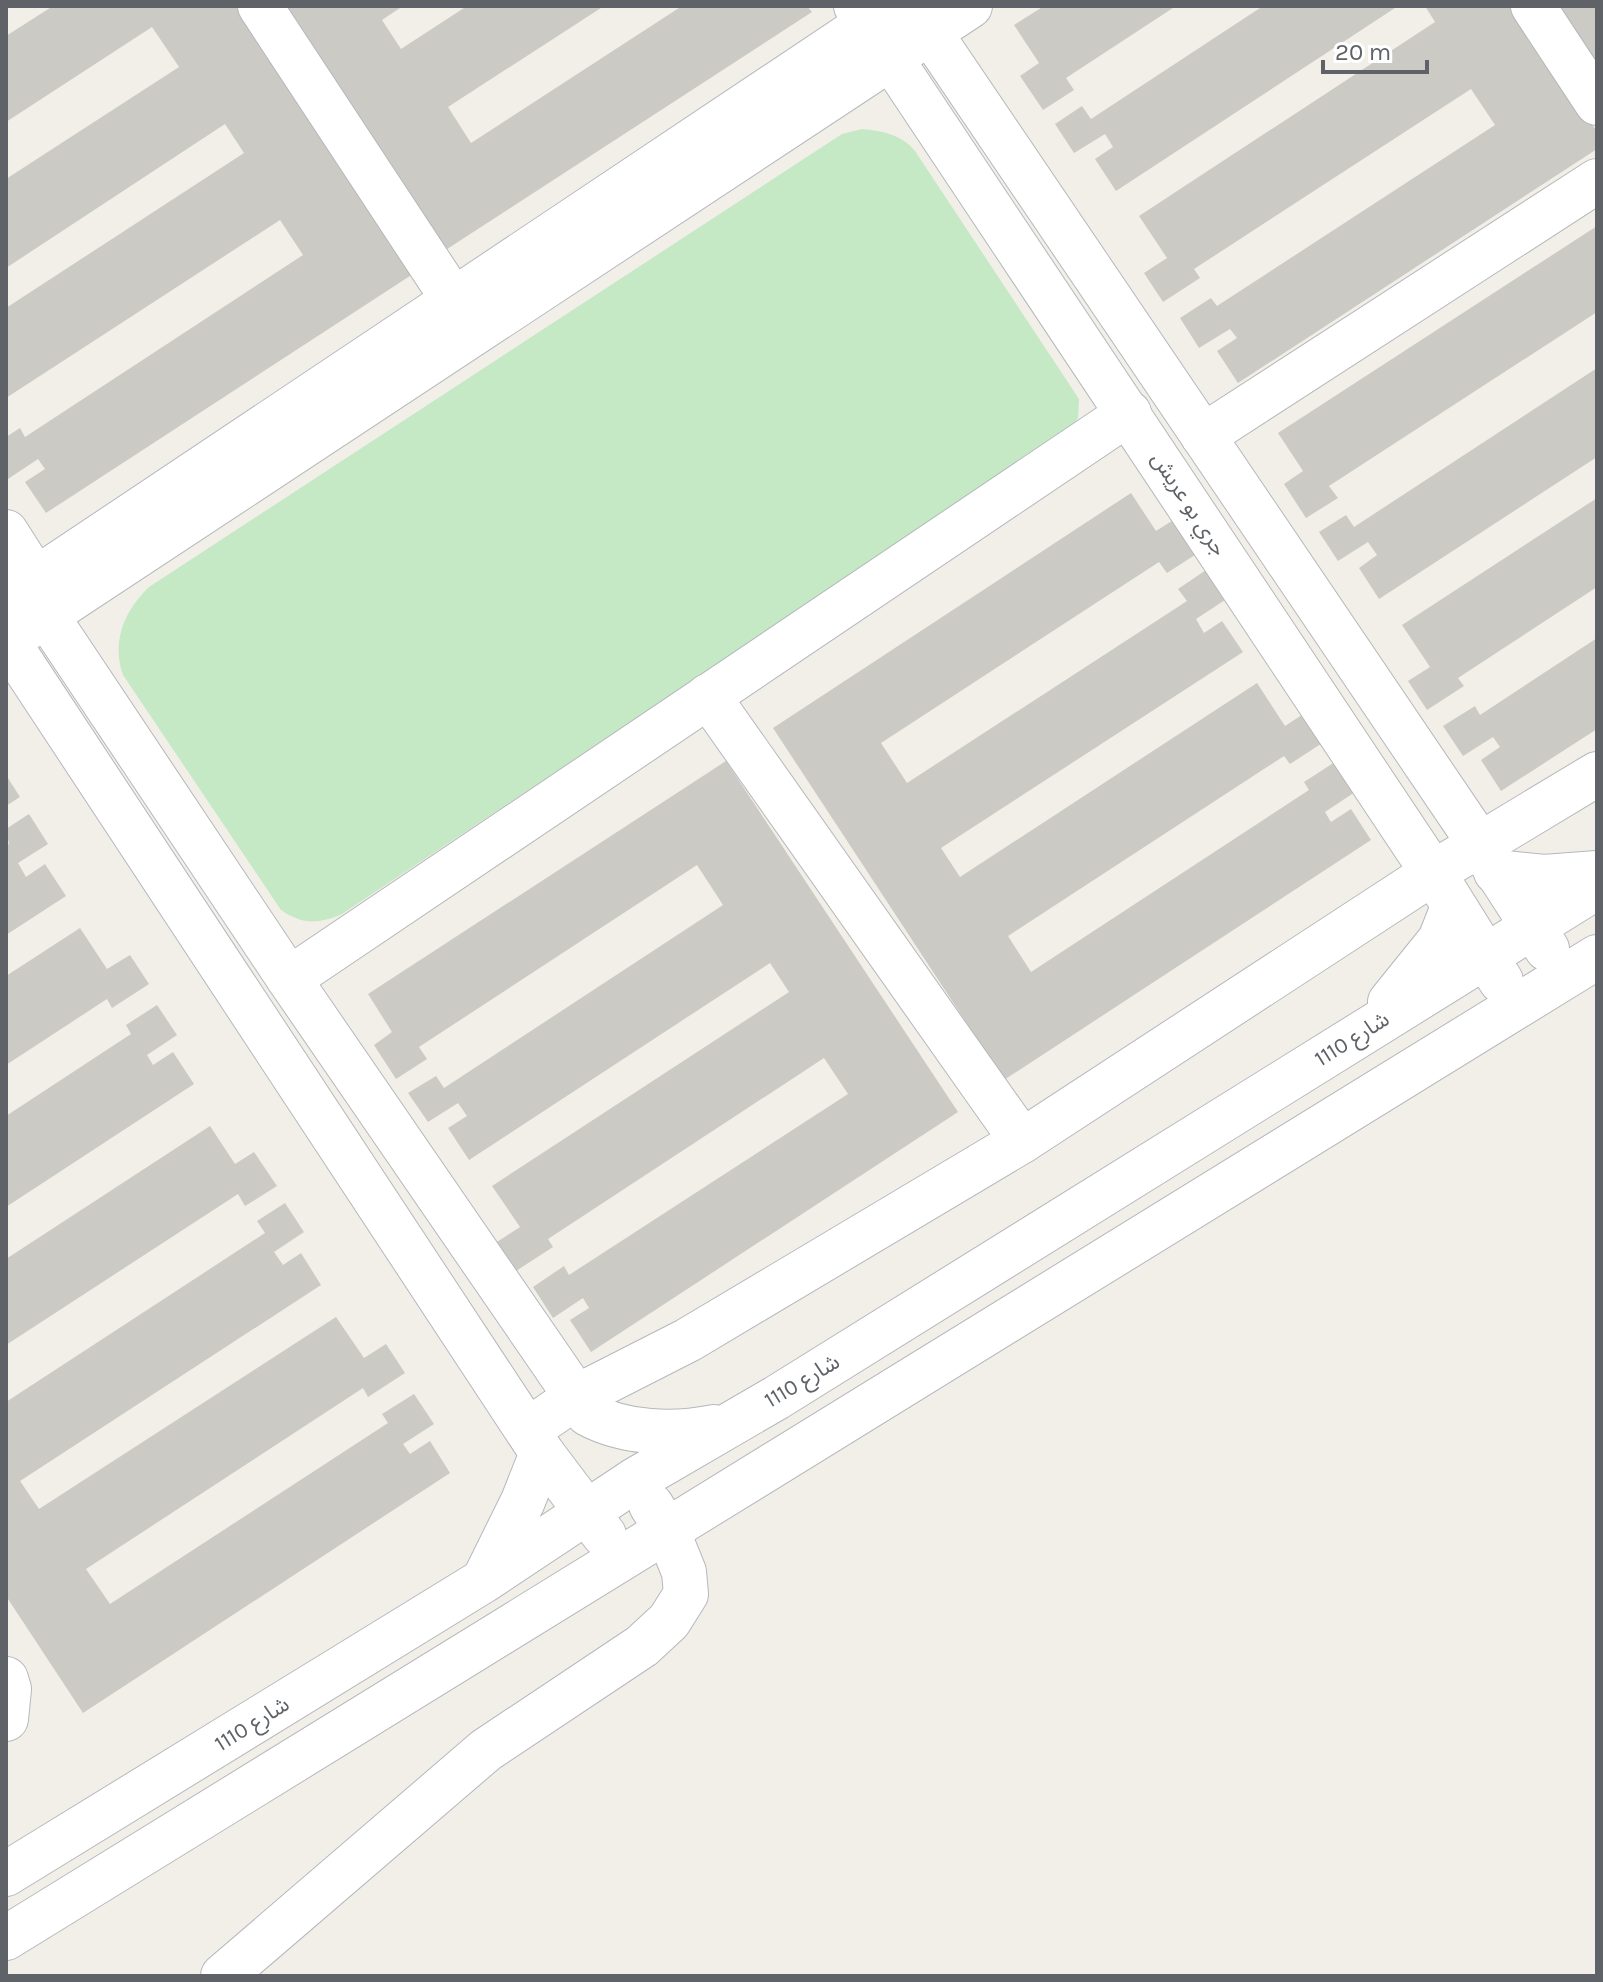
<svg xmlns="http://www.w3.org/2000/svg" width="1603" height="1982" viewBox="0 0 1603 1982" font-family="Karla,'Noto Sans Arabic',sans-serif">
<rect width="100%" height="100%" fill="#f1efe8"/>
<path fill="#c5e8c5" d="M 862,129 C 883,131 902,135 915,151 L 1079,399 L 1078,418 L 1073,427 L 342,914 C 318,924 303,925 281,910 L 123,675 C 111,641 125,610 149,587 L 842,134 Z"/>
<g fill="#cccac5">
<polygon points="53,6 237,6 413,274 46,513 25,482 45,469 38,459 8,479 6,437 20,428 25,437 303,255 280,220 6,398 6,308 244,153 225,124 6,268 6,179 179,67 152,27 6,122 6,36"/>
<polygon points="283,6 403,6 382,20 401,49 467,6 604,6 448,107 471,143 682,6 807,6 812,12 444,251"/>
<polygon points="1044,6 1176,6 1066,78 1074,90 1043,110 1020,76 1039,63 1014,25"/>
<polygon points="1263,6 1398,6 1116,191 1095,159 1113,147 1105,134 1074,153 1055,124 1082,106 1091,119"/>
<polygon points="1425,6 1514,6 1597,132 1597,149 1238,383 1217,351 1237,338 1230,329 1199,348 1180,318 1211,298 1217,306 1495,125 1471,89 1194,269 1200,278 1163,302 1144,273 1167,258 1139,216 1435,22"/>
<polygon points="1552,6 1597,6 1597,75"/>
<polygon points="1597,226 1597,312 1329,486 1338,498 1306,518 1284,484 1303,471 1278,433"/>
<polygon points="1597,368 1597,457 1379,599 1359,568 1377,555 1368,542 1338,561 1319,532 1346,515 1354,527"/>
<polygon points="1131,493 1156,531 1175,519 1198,553 1167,573 1159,562 881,743 907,783 1187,601 1178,589 1206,570 1225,600 1196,619 1204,633 1222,621 1243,652 941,848 960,877 1257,683 1285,726 1308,711 1327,740 1290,764 1284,756 1008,936 1031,972 1309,790 1304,782 1335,762 1355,792 1325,812 1331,822 1351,809 1371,840 1004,1080 773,728"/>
<polygon points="1597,498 1597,587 1458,678 1464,686 1427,710 1408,681 1430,667 1402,625"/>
<polygon points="1597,638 1597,729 1501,791 1481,760 1500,747 1493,737 1463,756 1443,726 1475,706 1480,715"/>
<polygon points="726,761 958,1112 591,1352 570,1320 589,1308 583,1298 553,1318 533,1287 564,1266 569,1275 848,1094 824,1058 548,1239 553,1247 516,1271 497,1242 520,1227 492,1186 789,992 770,963 469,1160 448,1128 467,1116 458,1103 428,1122 408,1093 436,1076 444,1088 723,905 697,865 419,1047 427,1059 396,1079 374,1045 392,1032 368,994"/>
<polygon points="6,775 20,797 6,806"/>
<polygon points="29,814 48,844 18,863 26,877 45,864 66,896 6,935 6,846 9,844 6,829"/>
<polygon points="80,928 107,969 130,955 149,984 112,1008 107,999 6,1065 6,976"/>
<polygon points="157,1005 177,1035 147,1055 153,1065 173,1052 194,1084 6,1207 6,1116 131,1034 126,1025"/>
<polygon points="210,1126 235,1164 254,1152 277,1186 245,1206 238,1194 6,1345 6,1259"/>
<polygon points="285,1203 304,1232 274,1252 283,1265 301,1253 321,1285 20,1481 39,1509 336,1317 364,1358 386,1344 405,1373 368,1397 363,1388 86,1569 110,1604 388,1423 382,1414 414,1394 434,1424 403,1444 410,1454 430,1441 450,1473 83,1713 6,1596 6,1402 265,1233 257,1221"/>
</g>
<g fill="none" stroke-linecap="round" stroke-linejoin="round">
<defs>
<g id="minor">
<polyline points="260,6 470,325"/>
<polyline points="856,6 1443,888 1501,981"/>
<polyline points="912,6 1479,843 1547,949"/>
<polyline points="1533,6 1597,103"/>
<polyline points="1203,436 1597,181"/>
<polyline points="6,532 36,579"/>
<path d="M 26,585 L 289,979 L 588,1414 C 625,1434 674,1435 714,1427"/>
<polyline points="6,599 892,7"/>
<polyline points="6,639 542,1453 604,1535"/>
<polyline points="6,642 970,6"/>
<polyline points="708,696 1022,1141"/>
<polyline points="1496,872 1544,877 1597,873"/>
<polyline points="289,979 1129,413"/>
<polyline points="1390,1002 1440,940 1453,907"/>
<polyline points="528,1430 578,1396 688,1340 1022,1141 1431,874 1597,774"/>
<polyline points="485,1578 523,1501 542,1453"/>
<polyline points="6,1679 9,1689 6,1719"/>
<polyline points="6,1874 483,1581 635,1480 776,1398 1597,887"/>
<polyline points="6,1938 1597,957"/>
<polyline points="223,1976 486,1750 642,1646 669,1621 686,1594 684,1572 667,1530 651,1505"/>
</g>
</defs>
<use href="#minor" stroke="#b5b8bc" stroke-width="46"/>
<use href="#minor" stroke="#fff" stroke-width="44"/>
</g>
<g text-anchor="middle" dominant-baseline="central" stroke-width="6" stroke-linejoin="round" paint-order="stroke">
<g font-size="22" fill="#5f6368" stroke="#fff">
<text transform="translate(1189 504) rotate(57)">جري بو عريش</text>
<text transform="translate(1352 1039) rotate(-32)">شارع 1110</text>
<text transform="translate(802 1381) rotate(-31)">شارع 1110</text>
<text transform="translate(252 1724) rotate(-32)">شارع 1110</text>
</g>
</g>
<rect width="1603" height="1982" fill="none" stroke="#5f6368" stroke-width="16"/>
<path d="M1323 60v12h104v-12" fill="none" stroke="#5f6368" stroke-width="4"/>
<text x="1335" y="60" font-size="24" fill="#5f6368" stroke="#ffffff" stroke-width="6" paint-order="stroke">20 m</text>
</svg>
